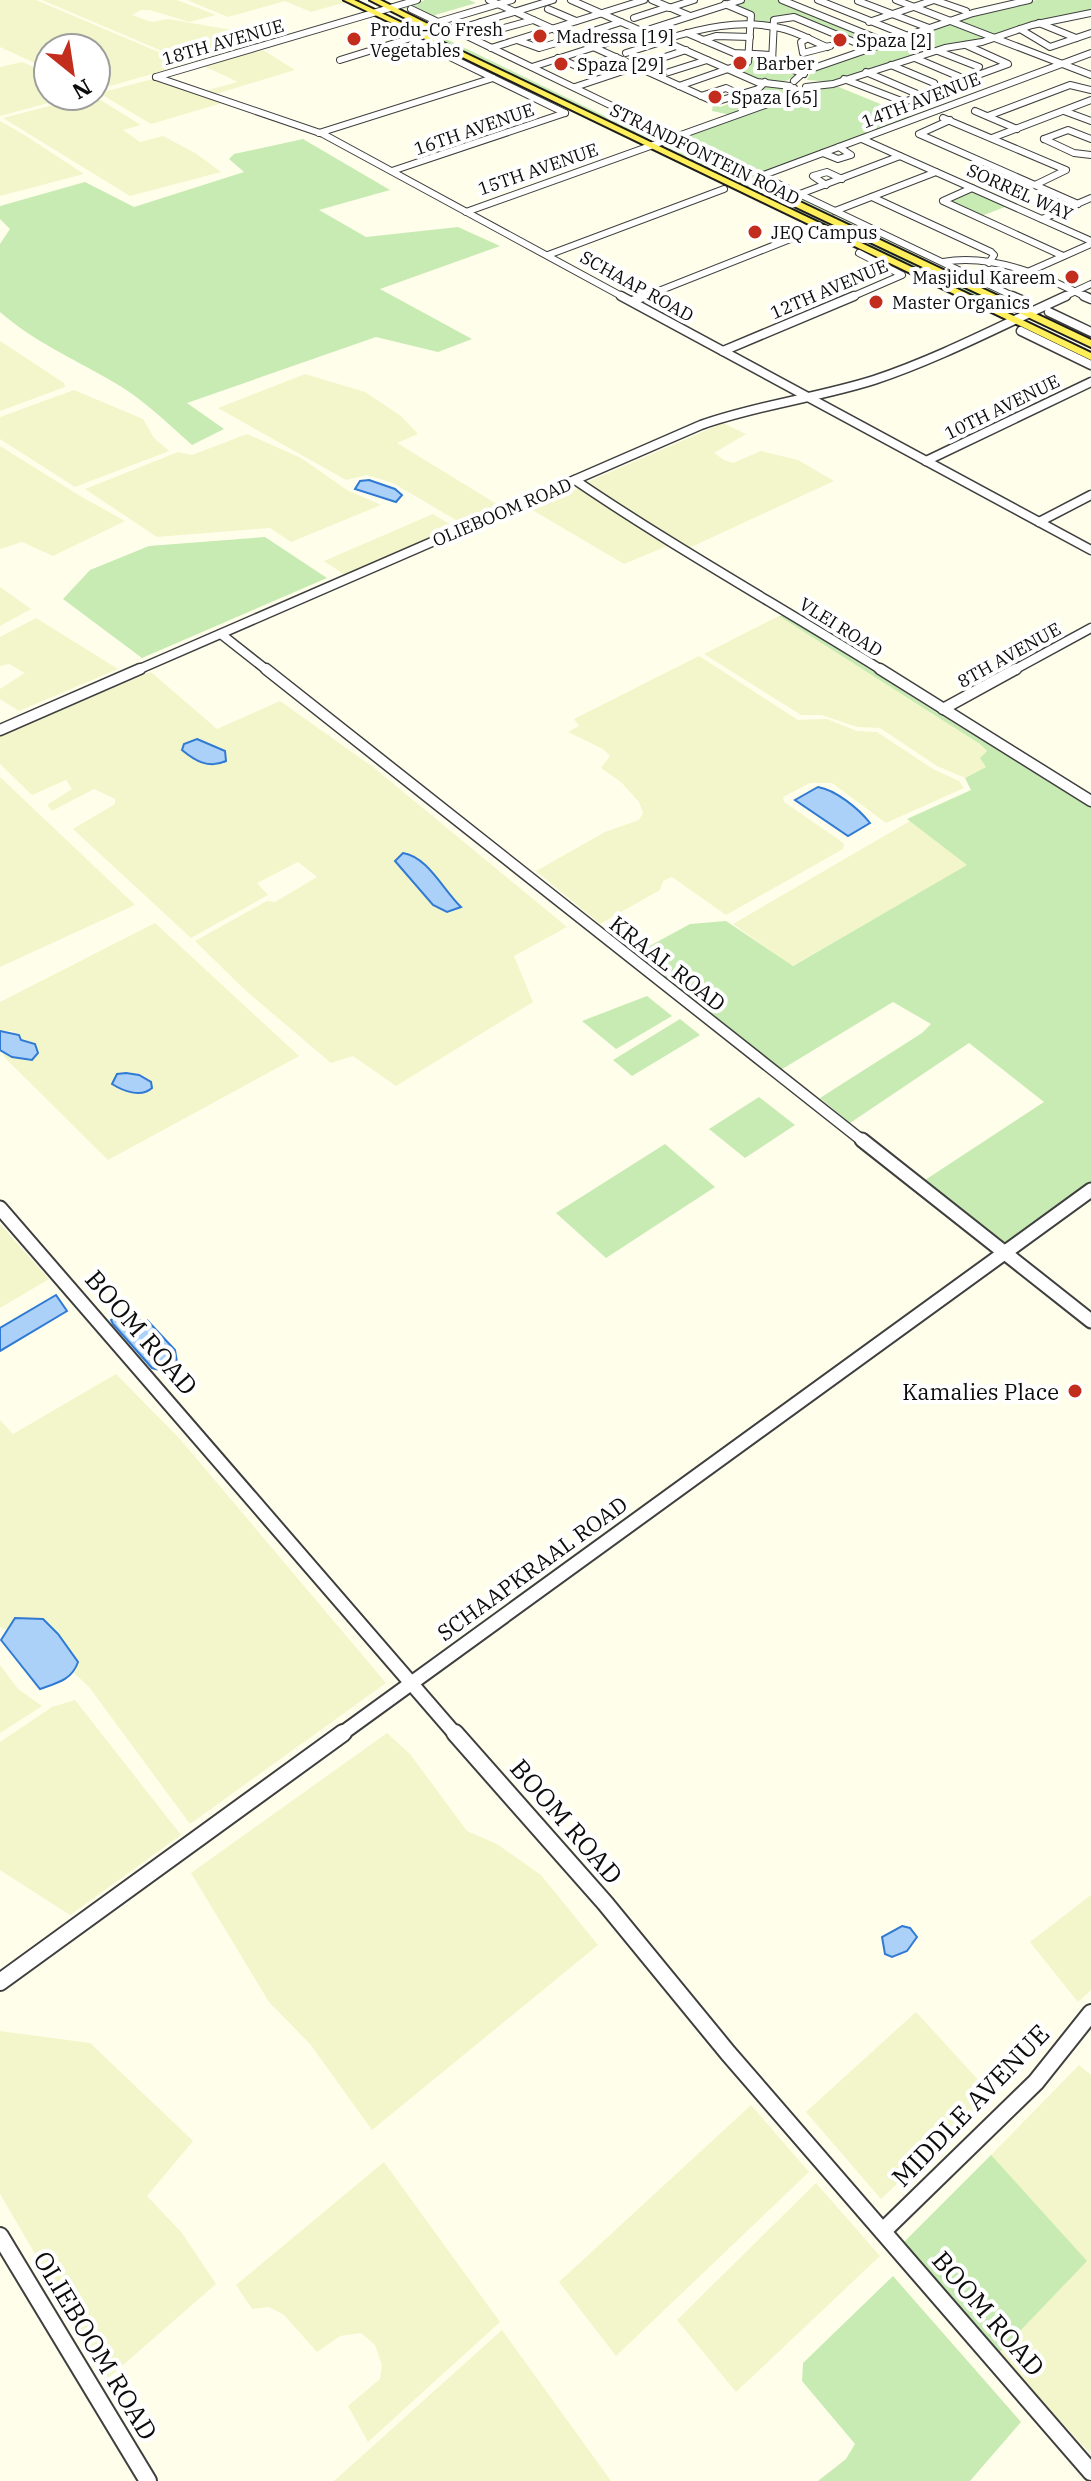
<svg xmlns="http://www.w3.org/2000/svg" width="1091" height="2481" viewBox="0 0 1091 2481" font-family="'IBM Plex Serif',serif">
<rect width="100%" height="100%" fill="#fffeeb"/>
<g fill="#f3f6ca">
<polygon points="0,0 36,0 187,64 96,90 96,48 48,48 48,69 0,47"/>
<polygon points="42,0 177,0 216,15 189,22 150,10 141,10 132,15 152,22 168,19 232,30 259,43 190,63"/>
<polygon points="187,0 341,0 346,2 311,12 285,1 228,17"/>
<polygon points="263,50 295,70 216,94 208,90 238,82 204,66"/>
<polygon points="22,62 48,73 48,96 74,96 0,116 0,67"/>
<polygon points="153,79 222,103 151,124 99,93"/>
<polygon points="88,96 94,96 141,125 123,130 140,142 163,136 195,153 221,172 130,196 3,118"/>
<polygon points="0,121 26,136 84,174 0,196"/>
<polygon points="0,341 64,383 65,387 0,411"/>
<polygon points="305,374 365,392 401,416 418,434 397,443 500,506 461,523 393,483 367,475 346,480 218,408"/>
<polygon points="74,390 143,419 154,438 169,451 75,487 0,439 0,417"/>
<polygon points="723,423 746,434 714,453 724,460 733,463 761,451 798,460 834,481 689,548 585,483"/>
<polygon points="247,434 301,458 347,490 381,505 291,542 270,528 157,537 85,489 178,452 192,455"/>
<polygon points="0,446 80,496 125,521 53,556 22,542 0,549"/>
<polygon points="579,488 667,546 624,564 529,508"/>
<polygon points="433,514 456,528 345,575 324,561"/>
<polygon points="0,587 31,609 0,626"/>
<polygon points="779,616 980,744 987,752 986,767 965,778 937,766 880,728 857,727 822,715 801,715 704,654"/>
<polygon points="36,618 118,669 19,711 0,699 0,689 25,673 9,664 0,666 0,637"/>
<polygon points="699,656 798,720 827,719 857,731 877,732 933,769 959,781 964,788 886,823 832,783 810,783 783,797 784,802 838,839 844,844 843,849 726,915 672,877 663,881 660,890 600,924 536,871 605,832 639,820 643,813 639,802 621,782 601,768 610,756 603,749 568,732 579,726 574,719"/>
<polygon points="151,672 217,729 280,701 373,767 567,927 514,956 533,1002 396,1086 353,1056 331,1063 245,990 195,941 267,901 275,902 317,877 298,862 257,883 268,895 191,938 73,829 115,804 115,799 94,789 52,811 47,805 72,789 66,780 32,795 0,764 0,736"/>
<polygon points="0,777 135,905 0,967"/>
<polygon points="910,821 968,865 792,966 733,924"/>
<polygon points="155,923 299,1056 108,1160 5,1058 2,1052 22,1059 21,1040 12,1031 0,1031 0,1002"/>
<polygon points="0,1224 49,1279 0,1308"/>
<polygon points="116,1374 180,1439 386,1683 190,1824 89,1687 74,1673 78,1662 51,1627 43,1619 15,1618 6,1630 0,1627 0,1420 13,1434"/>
<polygon points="0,1665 18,1689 42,1706 0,1733"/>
<polygon points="75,1700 181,1835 70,1915 0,1870 0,1742 52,1707"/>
<polygon points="387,1733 410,1754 467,1831 497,1844 541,1875 598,1945 372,2130 310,2044 269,2002 191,1873"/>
<polygon points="1091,1895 1091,1990 1078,2002 1030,1942"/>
<polygon points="916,2012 991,2094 881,2199 806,2112"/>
<polygon points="0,2031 90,2043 193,2141 147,2196 182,2233 216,2284 108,2378 0,2194"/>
<polygon points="1079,2065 1091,2075 1091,2449 1089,2452 998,2354 991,2155"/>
<polygon points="751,2105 809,2172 616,2356 559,2282"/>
<polygon points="384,2162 500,2322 368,2442 348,2406 380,2379 382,2365 375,2345 361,2333 340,2336 317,2352 284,2315 269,2307 252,2309 236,2285"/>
<polygon points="816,2183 880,2256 736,2392 677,2320"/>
<polygon points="502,2330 611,2481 334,2481"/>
</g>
<g fill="#c8ebb3">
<polygon points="425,0 469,0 476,3 435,15 440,20 411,8 402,9"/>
<polygon points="745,0 779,0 880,42 872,47 788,15 770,20 770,26 753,25 753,14 734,4"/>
<polygon points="1036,0 1091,0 1091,12 993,35 959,21"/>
<polygon points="387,14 436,34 650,138 646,140 385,16"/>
<polygon points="949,24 987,38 830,82 807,80 811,72"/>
<path d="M 751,56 L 768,56 L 796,74 C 781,91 754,78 737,71 Z"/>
<polygon points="834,85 912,117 763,172 683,138 796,98 807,89"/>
<polygon points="765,86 788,88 790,92 731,115 712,111 713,104 720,107 731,103 729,101 762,90"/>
<path d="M 303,139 L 390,190 L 319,210 L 366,237 L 458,227 L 500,246 L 380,289 L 472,339 L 438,352 L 376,337 L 187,403 L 224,429 L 192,445 C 166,422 141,397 110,380 C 72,358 33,341 0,312 L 0,244 L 10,229 L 0,219 L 0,206 L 85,182 L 134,207 L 244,172 L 229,159 L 234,154 Z"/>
<polygon points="671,148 1008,308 1005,312 667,150"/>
<polygon points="749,172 1030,305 1019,303 743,173"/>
<polygon points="973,191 1008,206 981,216 948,202"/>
<polygon points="265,537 327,578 142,658 63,599 90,570 149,546"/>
<polygon points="785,615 931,709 1091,806 1091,1183 1009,1243 996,1242 922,1182 1044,1102 969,1043 850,1123 820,1098 922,1033 931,1024 893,1002 779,1071 633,955 690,924 726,921 793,966 967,865 907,819 971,790 965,778 986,767 980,758 987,751 980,744 779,616"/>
<polygon points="647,996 672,1016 616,1049 582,1021"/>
<polygon points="680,1019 700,1035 632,1076 613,1060"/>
<polygon points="759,1097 795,1125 745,1158 709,1129"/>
<polygon points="665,1144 715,1187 606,1258 556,1213"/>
<polygon points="991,2155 1087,2261 998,2354 903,2243"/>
<polygon points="893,2276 1021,2422 970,2481 818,2481 846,2459 855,2444 802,2381 803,2363"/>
</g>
<g fill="#acd1f9" stroke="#307ad4" stroke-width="2">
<polygon points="369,480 395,489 402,495 396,502 355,489 360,481"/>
<path d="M 197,739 L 225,751 L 226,761 C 209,769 195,761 182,750 L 184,744 Z"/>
<path d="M 818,787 C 836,790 859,809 870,823 L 848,836 L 795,800 Z"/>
<path d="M 403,853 C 428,857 443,890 461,907 L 447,912 L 433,905 L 395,861 Z"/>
<polygon points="0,1031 19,1035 21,1040 35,1044 38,1053 32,1060 12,1057 0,1050"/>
<path d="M 126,1073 L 139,1075 L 151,1082 L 152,1088 C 141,1098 123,1091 112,1084 L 117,1074 Z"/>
<polygon points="56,1295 67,1311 0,1351 0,1328"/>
<polygon points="124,1310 130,1312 130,1320 147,1320 175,1350 177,1362 159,1370 152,1368 113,1324 111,1320"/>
<path d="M 15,1618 L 43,1619 L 58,1634 L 78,1662 C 72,1680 57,1683 40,1689 L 1,1640 Z"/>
<polygon points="902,1926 910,1928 917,1937 907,1951 892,1957 885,1954 882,1937"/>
</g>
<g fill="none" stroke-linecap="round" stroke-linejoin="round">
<defs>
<g id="minor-far4">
<polyline points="489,0 715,102 758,89 765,82"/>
<polyline points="571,0 757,82 790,86"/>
<polyline points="652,0 690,16"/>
<polyline points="782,0 888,43"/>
<polyline points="818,0 908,36"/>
<polyline points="896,0 1091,75"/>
<polyline points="934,0 966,11"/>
<polyline points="858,1 929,28"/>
<polyline points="669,8 694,0"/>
<polyline points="411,9 666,132"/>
<polyline points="548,9 576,21"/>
<polyline points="634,18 668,7"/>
<polyline points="438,22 512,0"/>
<polyline points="481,22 500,29 533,20"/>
<polyline points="869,22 934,0"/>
<polyline points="1039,23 1076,38"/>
<polyline points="1020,29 1050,47 1091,33"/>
<polyline points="455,30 553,0"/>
<polyline points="687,33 734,53 771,55"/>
<polyline points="584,34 621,22"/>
<polyline points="808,38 801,42 803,53 830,46"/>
<polyline points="517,40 539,48 573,38"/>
<path d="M 663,40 C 701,28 740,19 780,28 C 796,31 812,41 827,47"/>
<polyline points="703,40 716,36 750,37"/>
<polyline points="491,48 644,0"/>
<polyline points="938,51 979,67"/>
<polyline points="626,53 664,41"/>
<polyline points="558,58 581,68 616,57"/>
<polyline points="915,58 967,80"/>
<polyline points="340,60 411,38 565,113"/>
<polyline points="891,65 934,83"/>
<polyline points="532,67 741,0"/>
<polyline points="669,72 707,60"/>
<polyline points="866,72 922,96"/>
<polyline points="804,74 772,62 774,20 794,17 871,49"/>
<polyline points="156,77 323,134 625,298"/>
<polyline points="156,77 417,0"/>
<polyline points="844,79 904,102 1008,64 966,45"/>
<polyline points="794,81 805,71 973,13 1029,0"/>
<polyline points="679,86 748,62 751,15 725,4"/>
<polyline points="575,87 686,50"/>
<polyline points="806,87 833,84 945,48 982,42 1032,25 1091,13"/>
<polyline points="701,96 726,88 741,95"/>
<polyline points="975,111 1017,129"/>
<polyline points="1064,111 1091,121"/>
<polyline points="988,116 1070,85 1091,90"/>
<polyline points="943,118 1066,170 1035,185"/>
<polyline points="950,120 919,134 1078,204"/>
<polyline points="319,133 493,78"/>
<polyline points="992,138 1091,100"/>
<polyline points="1044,139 1068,130 1091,139"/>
<polyline points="1044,139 1074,153 1091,155"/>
<polyline points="703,148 1017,298"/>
<polyline points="823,153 838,159 851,155 839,147"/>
<polyline points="900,156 936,172"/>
<polyline points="392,171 565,113"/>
<polyline points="761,176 1091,53"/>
<polyline points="826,185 813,176 827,172 842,179"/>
<polyline points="972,188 943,201 1063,256"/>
<polyline points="800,194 900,156 862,139"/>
<polyline points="872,197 991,252 994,255 989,263"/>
<polyline points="835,211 936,172 1091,241"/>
<polyline points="466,212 787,97 794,92 794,88"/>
<polyline points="1042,219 1091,198"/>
<polyline points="548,255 724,189"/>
<path d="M 943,262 C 992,253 1045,276 1088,298"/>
<polyline points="1030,271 1091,244"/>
<polyline points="641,298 813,230"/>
<polyline points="849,298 902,275 859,253"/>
<polyline points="1061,298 1091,284"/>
</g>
<g id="minor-far3">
<polyline points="621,296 1091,550"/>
<polyline points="1012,296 1026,302"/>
<polyline points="1084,296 1091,299"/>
<polyline points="632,301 646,296"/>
<polyline points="1049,312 1091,332"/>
<polyline points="1021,331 1091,365"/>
<polyline points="723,351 854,296"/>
<polyline points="926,461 1091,382"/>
<path d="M 575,480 C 675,548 781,607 883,671"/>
<polyline points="1039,522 1091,495"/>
<polyline points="221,634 268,671"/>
<path d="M 135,671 L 701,425 C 757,405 817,398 874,380 C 940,358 1002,325 1066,296"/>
<polyline points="1012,671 1091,628"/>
</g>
<g id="minor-far2">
<polyline points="266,669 864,1142"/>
<polyline points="880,669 1091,801"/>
<polyline points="943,709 1016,669"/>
<polyline points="0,730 140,669"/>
</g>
<g id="minor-far1">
<polyline points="862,1140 1091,1321"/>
<polyline points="0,1208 456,1735"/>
<polyline points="340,1735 1091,1190"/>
</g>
<g id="minor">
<polyline points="455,1733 605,1903 728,2053 1091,2472"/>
<polyline points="0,1982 343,1733"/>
<polyline points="884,2230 1036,2082 1091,2013"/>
<polyline points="0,2236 148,2481"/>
</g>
<g id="major">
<polygon points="344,0 354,0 1091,353 1091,360"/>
<polygon points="370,0 380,0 438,29 431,31"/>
<polygon points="794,202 800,202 1091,340 1091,347 794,206"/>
</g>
</defs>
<use href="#minor-far4" stroke="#3f3f3f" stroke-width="8"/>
<use href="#minor-far3" stroke="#3f3f3f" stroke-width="11"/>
<use href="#minor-far2" stroke="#3f3f3f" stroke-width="13"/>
<use href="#minor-far1" stroke="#3f3f3f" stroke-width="17"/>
<use href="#minor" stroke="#3f3f3f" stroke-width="20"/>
<use href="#major" stroke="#1d1d1d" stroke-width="4"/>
<use href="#minor-far4" stroke="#fff" stroke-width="6"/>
<use href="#minor-far3" stroke="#fff" stroke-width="8"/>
<use href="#minor-far2" stroke="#fff" stroke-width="10"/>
<use href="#minor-far1" stroke="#fff" stroke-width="13"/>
<use href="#minor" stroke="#fff" stroke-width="16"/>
<use href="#major" fill="#ffef5b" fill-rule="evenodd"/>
</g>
<g fill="#c32d1d" stroke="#fff" stroke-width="3">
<circle cx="540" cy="36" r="8"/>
<circle cx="354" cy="39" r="8"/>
<circle cx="840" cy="40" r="8"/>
<circle cx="740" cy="63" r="8"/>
<circle cx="561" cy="64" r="8"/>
<circle cx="715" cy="97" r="8"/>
<circle cx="755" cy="232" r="8"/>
<circle cx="1072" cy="277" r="8"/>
<circle cx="876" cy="302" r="8"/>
<circle cx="1075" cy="1391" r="8"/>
</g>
<g text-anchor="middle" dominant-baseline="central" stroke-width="8" stroke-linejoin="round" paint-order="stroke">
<g font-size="18" fill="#0c0c0c" stroke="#fff" text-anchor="start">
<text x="370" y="29">Produ-Co Fresh<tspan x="370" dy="21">Vegetables</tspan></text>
<text x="556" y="36">Madressa [19]</text>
<text x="856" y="40">Spaza [2]</text>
<text x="756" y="63">Barber</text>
<text x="577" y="64">Spaza [29]</text>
<text x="731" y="97">Spaza [65]</text>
<text x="771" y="232">JEQ Campus</text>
<text x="1056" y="277" text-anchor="end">Masjidul Kareem</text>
<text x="892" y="302">Master Organics</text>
</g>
<g font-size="18" fill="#0c0c0c" stroke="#fff">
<text transform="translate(223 42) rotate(-16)">18TH AVENUE</text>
<text transform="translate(921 100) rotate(-21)">14TH AVENUE</text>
<text transform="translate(474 129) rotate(-19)">16TH AVENUE</text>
<text transform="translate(705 154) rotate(26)">STRANDFONTEIN ROAD</text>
<text transform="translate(538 169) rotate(-19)">15TH AVENUE</text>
<text transform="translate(1020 192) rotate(24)">SORREL WAY</text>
<text transform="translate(637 286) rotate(29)">SCHAAP ROAD</text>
<text transform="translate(829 289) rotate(-23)">12TH AVENUE</text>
<text transform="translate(1002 407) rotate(-26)">10TH AVENUE</text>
<text transform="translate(502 512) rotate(-23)">OLIEBOOM ROAD</text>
<text transform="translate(841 627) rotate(32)">VLEI ROAD</text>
<text transform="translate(1009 655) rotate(-29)">8TH AVENUE</text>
</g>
<g font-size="22" fill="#0c0c0c" stroke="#fff">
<text transform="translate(668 963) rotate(38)">KRAAL ROAD</text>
<text transform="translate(532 1568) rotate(-36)">SCHAAPKRAAL ROAD</text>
</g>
<g font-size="22" fill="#0c0c0c" stroke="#fff" text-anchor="end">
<text x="1059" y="1391">Kamalies Place</text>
</g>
<g font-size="26" fill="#0c0c0c" stroke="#fff">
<text transform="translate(142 1332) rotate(49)">BOOM ROAD</text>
<text transform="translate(567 1821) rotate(49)">BOOM ROAD</text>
<text transform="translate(970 2105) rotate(-46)">MIDDLE AVENUE</text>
<text transform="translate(989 2313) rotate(49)">BOOM ROAD</text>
<text transform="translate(96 2345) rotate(59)">OLIEBOOM ROAD</text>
</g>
</g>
<g transform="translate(72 72) rotate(150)"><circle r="38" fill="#ffffff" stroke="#9e9e9e" stroke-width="2"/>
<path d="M0-6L14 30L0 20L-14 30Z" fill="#c32d1d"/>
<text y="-12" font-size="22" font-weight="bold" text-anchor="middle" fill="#0c0c0c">N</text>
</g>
</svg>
